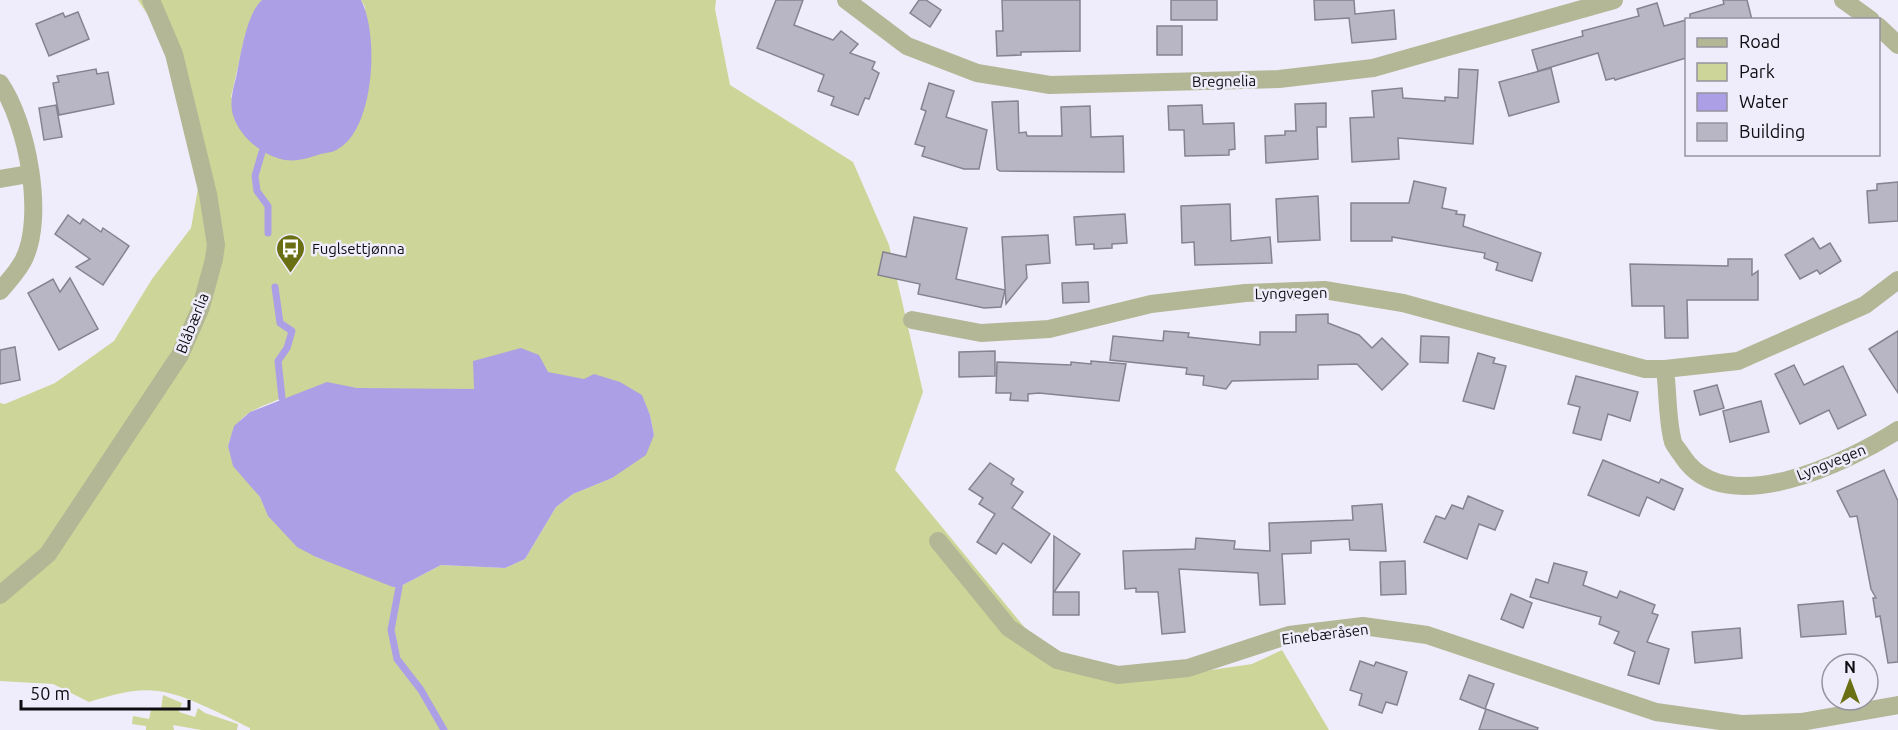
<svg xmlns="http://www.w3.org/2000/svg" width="1898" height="730" viewBox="0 0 1898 730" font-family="Ubuntu,sans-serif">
<rect width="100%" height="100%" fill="#efedfb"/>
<g fill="#ced598" fill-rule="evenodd">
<path d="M 138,0 L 262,0 L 245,36 L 231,97 L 338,149 C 379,105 367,63 365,7 L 361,0 L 716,0 L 715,9 L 730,85 L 853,162 L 889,245 L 923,392 L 895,470 L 1048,656 L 1136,681 L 1252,664 L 1282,650 L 1329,730 L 250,730 L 250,728 C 225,716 185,694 158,691 C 134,688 112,695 89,702 L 53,684 L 0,681 L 0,403 L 5,404 L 55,383 L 114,341 L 152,279 L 191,228 L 200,177 L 176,58 ZM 641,395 L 650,415 L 654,435 L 612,478 L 573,494 L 556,507 L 525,559 L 505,568 L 441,565 L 399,587 L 316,557 L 269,516 L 260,497 L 228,446 C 238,412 252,411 282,398 Z"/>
<polygon points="163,695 182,703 179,712 195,717 198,708 205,713 238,724 237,730 201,730 173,725 174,730 146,730 146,726 132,724 133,716 149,719 151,710 161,710"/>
</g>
<g fill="#ad9fe5">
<path d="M 262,0 L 361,0 C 379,34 375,128 338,149 C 334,152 326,153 321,154 C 313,156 306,159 298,160 C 273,164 242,141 234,118 C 228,103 234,87 237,73 C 241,53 247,13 262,0 Z"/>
<polygon points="521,348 539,355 548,372 584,379 594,374 620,382 642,395 650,415 654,435 646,455 612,478 573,494 556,507 525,559 505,568 441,565 399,587 393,587 316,557 297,547 268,516 260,497 233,466 228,446 234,426 250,412 327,382 357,388 474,389 473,361"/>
</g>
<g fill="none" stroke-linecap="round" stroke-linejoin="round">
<g stroke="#ad9fe5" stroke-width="7">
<polyline points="262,152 255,176 257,191 268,206 268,233"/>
<polyline points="275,287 280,323 292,331 287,348 278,361 282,398"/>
<polyline points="399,587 391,630 397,659 421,690 444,730"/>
</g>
</g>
<g fill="#b8b6c4" stroke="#858390" stroke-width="1.5">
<polygon points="776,0 803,0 794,25 833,40 841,31 858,44 850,53 875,62 872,69 879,73 869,99 865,98 858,115 831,105 834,97 818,91 824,75 757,48"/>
<polygon points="919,0 926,0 941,10 930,27 910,13"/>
<polygon points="1002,0 1080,0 1080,51 1021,52 1021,55 997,56 996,31 1003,31"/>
<rect x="1171" y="0" width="46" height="20"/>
<polygon points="1314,0 1354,0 1355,14 1394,10 1396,39 1352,43 1349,18 1315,20"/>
<polygon points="1723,0 1747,0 1752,20 1690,20 1690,14 1724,4"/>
<polygon points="1657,3 1664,26 1686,20 1686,58 1615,80 1614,78 1606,80 1598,53 1538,71 1532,50 1583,36 1582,31 1639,16 1637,9"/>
<polygon points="78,12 89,39 49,56 36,24 63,13 65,17"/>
<rect x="1157" y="26" width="25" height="29"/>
<polygon points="1551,68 1559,102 1509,116 1499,82"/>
<polygon points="96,69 97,74 108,72 114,104 59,115 53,83 59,82 57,76"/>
<polygon points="1459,69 1478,70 1473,144 1398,138 1399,159 1352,162 1350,118 1374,117 1372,91 1402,88 1403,98 1445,101 1445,97 1458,98"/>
<polygon points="929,83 954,91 946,117 987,130 979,169 964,169 922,156 925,147 915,144 926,111 921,109"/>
<polygon points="1018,101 1019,133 1026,132 1027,136 1062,136 1061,107 1090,106 1091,137 1123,136 1124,172 1000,171 997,169 992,102"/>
<polygon points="1326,103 1326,127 1317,127 1318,159 1266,163 1265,136 1285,135 1285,131 1296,131 1295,104"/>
<polygon points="56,105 62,137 44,140 39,108"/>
<polygon points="1202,105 1203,124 1234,123 1235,149 1229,150 1229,155 1185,156 1184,130 1169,130 1168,106"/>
<polygon points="1414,181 1446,188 1442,208 1457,211 1456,214 1465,215 1463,226 1541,253 1532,281 1496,270 1498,263 1484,258 1485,253 1392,237 1392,241 1351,241 1351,203 1409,203"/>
<polygon points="1898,182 1898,221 1869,223 1867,191 1877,190 1877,184"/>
<polygon points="1318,196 1320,240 1278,242 1276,199"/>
<polygon points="1230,204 1231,241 1270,237 1272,263 1195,265 1194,242 1182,243 1181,206"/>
<polygon points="1125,214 1127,243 1112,244 1112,248 1094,249 1094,244 1076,245 1074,217"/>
<polygon points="68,215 80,224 83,219 101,232 103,228 129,246 103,285 76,267 90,259 55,234"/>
<polygon points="914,217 967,228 956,279 1005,290 1001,307 984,308 918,294 920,284 878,275 883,252 906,257"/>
<polygon points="1048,235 1050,263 1026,265 1027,278 1006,304 1002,237"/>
<polygon points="1813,238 1820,249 1830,243 1841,261 1820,274 1817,270 1800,279 1785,255"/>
<polygon points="1728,259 1752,259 1752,275 1758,271 1758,300 1687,300 1688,338 1665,338 1664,306 1632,306 1630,264 1728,266"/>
<polygon points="70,278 98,329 59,350 28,293 53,279 60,292"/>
<polygon points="1088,282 1089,302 1063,303 1062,283"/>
<polygon points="1328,314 1328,323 1359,335 1372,348 1382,338 1408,364 1382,390 1357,364 1318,365 1318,379 1232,381 1226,389 1203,385 1204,376 1186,374 1187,368 1110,360 1113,336 1163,341 1164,331 1189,333 1188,337 1260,345 1260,332 1296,332 1296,315"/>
<polygon points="1898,331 1898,393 1869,349"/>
<polygon points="1421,336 1449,337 1448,363 1420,362"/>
<polygon points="15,347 20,380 0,384 0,350"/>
<polygon points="995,351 995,376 959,377 959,352"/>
<polygon points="1478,353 1495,358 1493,363 1506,366 1494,409 1463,401"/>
<polygon points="1091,361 1126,364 1119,401 1039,393 1028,394 1028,401 1010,400 1011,393 996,393 997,362 1071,365 1071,362 1091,364"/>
<polygon points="1794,365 1804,385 1843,366 1866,415 1838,429 1829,410 1800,424 1775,374"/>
<polygon points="1576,376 1638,392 1630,421 1608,414 1601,440 1573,433 1580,407 1568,404"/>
<polygon points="1717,385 1724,408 1700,415 1694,391"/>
<polygon points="1761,401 1769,432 1730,442 1723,411"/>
<polygon points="1603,460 1659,483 1661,479 1683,489 1674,510 1647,497 1639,516 1588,495"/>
<polygon points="990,463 1014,479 1011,484 1023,492 1012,508 1050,534 1031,563 1003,543 996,554 977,542 995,514 979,504 983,498 969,489"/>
<polygon points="1884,470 1898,501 1898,662 1888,663 1880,616 1876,617 1873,598 1876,598 1871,589 1857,516 1850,517 1837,491"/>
<polygon points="1468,496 1503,511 1495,530 1479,524 1467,559 1424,542 1436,516 1445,519 1452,505 1463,509"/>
<polygon points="1382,504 1386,551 1350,550 1349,539 1311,541 1311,553 1282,554 1285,604 1260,605 1258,573 1179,569 1185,632 1162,634 1158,592 1136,592 1136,588 1125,589 1123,551 1195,549 1196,538 1235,541 1234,549 1270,551 1269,523 1353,520 1352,506"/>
<polygon points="1054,536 1080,554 1054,592 1079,592 1079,615 1053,615"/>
<polygon points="1405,561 1406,594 1381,595 1380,562"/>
<polygon points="1554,563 1587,572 1583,585 1617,598 1620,591 1655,605 1652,613 1658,615 1647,642 1669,649 1659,684 1628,675 1635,652 1614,643 1619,632 1599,624 1601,617 1530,597 1536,579 1548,583"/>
<polygon points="1511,594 1532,603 1523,628 1501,619"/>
<polygon points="1843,601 1846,634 1801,637 1798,605"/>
<polygon points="1740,628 1742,658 1695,663 1692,632"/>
<polygon points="1360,661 1374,666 1376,662 1407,672 1397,705 1386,702 1382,713 1359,705 1362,694 1350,690"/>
<polygon points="1469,675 1494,684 1485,709 1460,699"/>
<polygon points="1486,709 1538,728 1537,730 1479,730"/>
</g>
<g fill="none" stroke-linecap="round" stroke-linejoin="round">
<g stroke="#b3b796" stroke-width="18">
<polyline points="846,0 907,46 977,73 1050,85 1279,79 1373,68 1614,0"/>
<polyline points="1843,0 1871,20"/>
<polyline points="1878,26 1898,45"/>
<path d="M 0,83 C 27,122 46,218 23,261 C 17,272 8,282 0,291"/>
<polyline points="0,179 29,174"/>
<path d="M 1898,280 L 1865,305 L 1738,361 L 1665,369 C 1668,392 1667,420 1673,442 C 1675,447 1680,452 1683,457 C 1726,522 1848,462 1898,430"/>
<polyline points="912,320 981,333 1049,329 1151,304 1245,293 1324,290 1403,303 1645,369 1665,369"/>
<polyline points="938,541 1009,628 1057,660 1118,675 1188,668 1289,635 1363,626 1427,635 1656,712 1741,724 1801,722 1898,705"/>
<polyline points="0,595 48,554 180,355 201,307 214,259 216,245 208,194 174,54 151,0"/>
</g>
</g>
<defs>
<symbol id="bus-pin" viewBox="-11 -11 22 30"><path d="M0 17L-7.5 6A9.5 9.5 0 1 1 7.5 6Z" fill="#6a6f14" stroke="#efedfb"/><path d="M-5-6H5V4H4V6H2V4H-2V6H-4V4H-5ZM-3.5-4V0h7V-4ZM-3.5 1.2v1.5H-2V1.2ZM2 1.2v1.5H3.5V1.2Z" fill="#fff"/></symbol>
</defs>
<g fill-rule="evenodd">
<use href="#bus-pin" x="274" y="232" width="33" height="45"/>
</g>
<g text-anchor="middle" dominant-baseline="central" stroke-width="5" stroke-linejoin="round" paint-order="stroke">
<g font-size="15" fill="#0e0d12" stroke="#efedfb">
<text transform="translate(1224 81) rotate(-1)">Bregnelia</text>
<text transform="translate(1291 293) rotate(-1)">Lyngvegen</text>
<text transform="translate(192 323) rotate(-68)">Blåbærlia</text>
<text transform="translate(1831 462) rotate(-22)">Lyngvegen</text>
<text transform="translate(1325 634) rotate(-7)">Einebæråsen</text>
</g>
<g font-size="15" fill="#0e0d12" stroke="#efedfb" text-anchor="start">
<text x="312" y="248">Fuglsettjønna</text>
</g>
</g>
<rect x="1685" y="18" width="195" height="138" fill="#efedfb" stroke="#95939e" stroke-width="1.5"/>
<rect x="1697" y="38" width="30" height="9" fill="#b3b796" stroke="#95939e" stroke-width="1.5"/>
<text x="1739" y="48" font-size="18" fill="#0e0d12">Road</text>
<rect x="1697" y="63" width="30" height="18" fill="#ced598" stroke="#95939e" stroke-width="1.5"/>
<text x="1739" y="78" font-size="18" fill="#0e0d12">Park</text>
<rect x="1697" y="93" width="30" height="18" fill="#ad9fe5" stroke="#95939e" stroke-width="1.5"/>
<text x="1739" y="108" font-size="18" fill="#0e0d12">Water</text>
<rect x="1697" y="123" width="30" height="18" fill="#b8b6c4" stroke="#95939e" stroke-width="1.5"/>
<text x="1739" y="138" font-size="18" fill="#0e0d12">Building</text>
<g transform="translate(1850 682)"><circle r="28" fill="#efedfb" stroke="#95939e" stroke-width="1.5"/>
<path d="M0-4.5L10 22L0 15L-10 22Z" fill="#6a6f14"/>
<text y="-9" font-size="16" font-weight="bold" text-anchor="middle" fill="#0e0d12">N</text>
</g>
<path d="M21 700v9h168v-9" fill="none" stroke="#0e0d12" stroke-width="3"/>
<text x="30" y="700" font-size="18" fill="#0e0d12" stroke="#efedfb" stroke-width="4.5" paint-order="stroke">50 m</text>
</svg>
